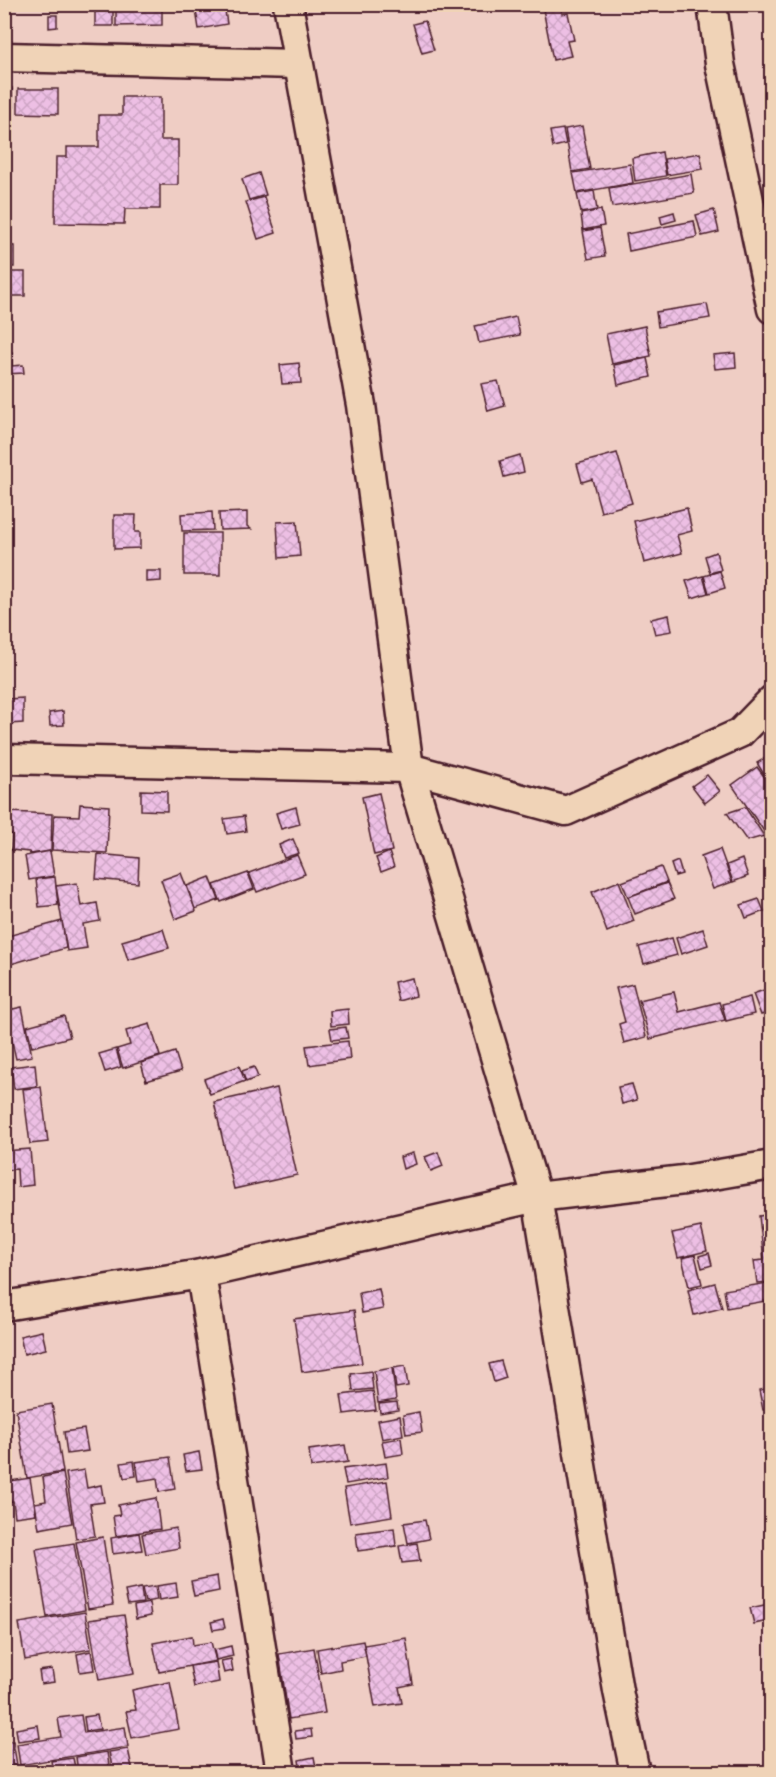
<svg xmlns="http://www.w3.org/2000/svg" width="776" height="1777" viewBox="0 0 776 1777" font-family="Itim,sans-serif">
<defs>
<pattern id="building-cross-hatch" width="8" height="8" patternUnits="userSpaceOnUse" patternTransform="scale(1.5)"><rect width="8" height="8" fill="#edbfe4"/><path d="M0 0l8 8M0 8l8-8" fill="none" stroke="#cda4c4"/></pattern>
</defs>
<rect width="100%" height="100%" fill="#efcdc4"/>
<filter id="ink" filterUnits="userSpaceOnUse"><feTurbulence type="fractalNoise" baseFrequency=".0167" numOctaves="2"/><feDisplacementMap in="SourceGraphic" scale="12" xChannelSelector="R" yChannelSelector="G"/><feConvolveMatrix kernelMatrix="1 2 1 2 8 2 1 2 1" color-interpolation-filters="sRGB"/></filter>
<g filter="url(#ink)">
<g fill="url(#building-cross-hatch)" stroke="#4a1f2b" stroke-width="1.5">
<polygon points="195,4 224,4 227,24 199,29"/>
<polygon points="542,4 560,4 562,14 568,13 574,40 567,41 571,56 553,60"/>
<polygon points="162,6 162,25 116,26 116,7"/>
<rect x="95" y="9" width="18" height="17"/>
<polygon points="49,15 57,15 57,27 49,28"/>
<polygon points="425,21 434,50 422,53 413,24"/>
<polygon points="4,88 12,88 13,115 4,115"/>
<polygon points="18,89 58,89 58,114 18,113"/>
<polygon points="122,97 161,97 161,140 178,140 178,185 160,185 160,209 125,209 124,224 55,223 56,157 67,157 67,147 99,147 99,115 122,115"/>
<polygon points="582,126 590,169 572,172 565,129"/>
<polygon points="563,129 566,144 553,147 550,131"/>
<polygon points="662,152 666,176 635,181 632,158"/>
<polygon points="700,153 703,169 667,175 664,159"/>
<polygon points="630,164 633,183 577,193 573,173"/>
<polygon points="259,173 266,195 249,200 242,179"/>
<polygon points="691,174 694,193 612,207 609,188"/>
<polygon points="594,191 597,210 581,213 577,194"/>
<polygon points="264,197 276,233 258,239 246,202"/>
<polygon points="601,210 604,226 583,230 581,214"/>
<polygon points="714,210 719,232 702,236 696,215"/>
<polygon points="674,212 676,220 662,224 660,216"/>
<polygon points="694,221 697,237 629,251 626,234"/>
<polygon points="600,228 605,256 588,259 583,231"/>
<polygon points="4,245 14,246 14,267 4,267"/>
<rect x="4" y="272" width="21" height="24"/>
<polygon points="707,304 710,318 658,327 656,312"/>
<polygon points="516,317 520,335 479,343 475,326"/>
<polygon points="645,326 651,356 612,364 606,334"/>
<polygon points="4,352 12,352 12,366 23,365 24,373 4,374"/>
<polygon points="735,353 736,367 715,369 713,355"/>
<polygon points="647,358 651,377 618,385 614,365"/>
<polygon points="299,363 301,383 282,384 280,365"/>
<polygon points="498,381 505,406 488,411 481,384"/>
<polygon points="617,453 632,503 601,512 592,479 582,482 577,464"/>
<polygon points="520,455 524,472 504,477 500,461"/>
<polygon points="687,508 692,531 677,535 682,553 644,563 634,521"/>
<polygon points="212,512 213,530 182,531 181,514"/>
<polygon points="247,512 247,526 251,529 220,530 219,513"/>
<polygon points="114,515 136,515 135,532 140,532 140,548 114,549"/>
<polygon points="297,521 300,556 279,558 277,522"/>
<rect x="184" y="533" width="36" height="42"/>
<polygon points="716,552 721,570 710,573 705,556"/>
<polygon points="146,571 161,571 161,581 146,582"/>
<polygon points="720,571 725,588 709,593 704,576"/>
<polygon points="703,576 708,593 692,598 686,581"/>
<polygon points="669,615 672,631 655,634 651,619"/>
<polygon points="23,698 23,723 9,724 8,699"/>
<polygon points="63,711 64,725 50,726 49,713"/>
<polygon points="772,754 772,776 767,779 757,763"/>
<polygon points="757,767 772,787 772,831 766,834 732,785"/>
<polygon points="707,775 720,791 705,803 692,786"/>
<polygon points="141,790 167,791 167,811 141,810"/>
<polygon points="379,793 392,851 374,855 362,797"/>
<polygon points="80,804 109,806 107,853 52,850 54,815 79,816"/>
<polygon points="296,807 300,824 281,829 276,813"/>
<polygon points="745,807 764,836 747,841 727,813"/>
<polygon points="8,812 52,814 51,851 30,854 29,852 11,850 12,834 7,834"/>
<polygon points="244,816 246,831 227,834 224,819"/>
<polygon points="293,839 299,853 284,858 279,845"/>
<polygon points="720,849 732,882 713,889 701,856"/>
<polygon points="50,851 54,876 29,880 25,856"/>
<polygon points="389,852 394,867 381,872 376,858"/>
<polygon points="98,854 139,858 138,883 96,879"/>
<polygon points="297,855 305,874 257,892 249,873"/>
<polygon points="742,859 748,876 733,882 727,865"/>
<polygon points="678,861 682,874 675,876 671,864"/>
<polygon points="661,867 667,882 628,897 622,882"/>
<polygon points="181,873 196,911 175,919 161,880"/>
<polygon points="248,873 254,889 221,902 214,885"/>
<polygon points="55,877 58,905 39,907 36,879"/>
<polygon points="210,877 219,900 195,909 187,886"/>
<polygon points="619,881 634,921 607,932 592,892"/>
<polygon points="77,883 81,906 97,903 100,921 83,924 87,948 67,951 56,886"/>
<polygon points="667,883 674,899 635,914 628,897"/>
<polygon points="759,899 764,911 746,918 741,905"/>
<polygon points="62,921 66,948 4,966 4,937"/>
<polygon points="163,929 169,948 128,960 122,941"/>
<polygon points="703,929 708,945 681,954 676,938"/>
<polygon points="672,938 677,955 644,964 639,947"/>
<polygon points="412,978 416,996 398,1001 394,982"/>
<polygon points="633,984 646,1037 624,1043 619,1024 625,1022 616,988"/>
<polygon points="772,987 772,1012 761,1015 753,994"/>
<polygon points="674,992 679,1012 719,1002 725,1020 650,1039 639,1000"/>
<polygon points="750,997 754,1014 726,1021 722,1004"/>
<polygon points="22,1007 32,1056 16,1059 9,1029 4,1030 4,1011"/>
<polygon points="348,1009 349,1024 331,1026 330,1011"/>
<polygon points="64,1016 70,1037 32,1047 27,1026"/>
<polygon points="150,1024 160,1056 123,1068 117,1049 130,1045 126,1031"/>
<polygon points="346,1027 348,1038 332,1040 330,1029"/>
<polygon points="348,1041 350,1059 309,1065 306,1046"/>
<polygon points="116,1049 121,1067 105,1072 99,1054"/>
<polygon points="175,1052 181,1071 146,1081 141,1063"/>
<polygon points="35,1064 37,1086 14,1089 11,1067"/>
<polygon points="239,1066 245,1081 210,1094 204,1079"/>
<polygon points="254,1067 258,1077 246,1082 242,1071"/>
<polygon points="632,1084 637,1100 622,1104 618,1087"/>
<polygon points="41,1087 48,1142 30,1144 23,1089"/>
<polygon points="277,1088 297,1175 234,1189 214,1102"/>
<polygon points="30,1149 33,1185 18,1187 17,1169 4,1170 4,1151"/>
<polygon points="438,1152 443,1166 431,1171 425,1157"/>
<polygon points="413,1153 416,1164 403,1169 400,1157"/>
<polygon points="772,1214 772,1299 769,1282 757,1283 754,1261 764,1260 759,1216"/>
<polygon points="701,1227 707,1251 678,1258 672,1233"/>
<polygon points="709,1253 712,1265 702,1268 699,1256"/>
<polygon points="695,1255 702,1284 689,1287 682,1258"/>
<polygon points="715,1283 722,1308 694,1315 688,1290"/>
<polygon points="768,1283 771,1300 727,1308 724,1290"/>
<polygon points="379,1289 383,1309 362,1313 359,1293"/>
<polygon points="354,1310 362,1363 302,1372 294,1319"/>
<polygon points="42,1331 46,1349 24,1354 20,1336"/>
<polygon points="501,1361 506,1378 494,1382 489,1364"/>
<polygon points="405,1366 408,1386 396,1388 393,1368"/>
<polygon points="392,1368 396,1400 378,1403 374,1371"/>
<polygon points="371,1371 373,1389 353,1391 351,1374"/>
<polygon points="772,1388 772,1409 763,1410 759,1390"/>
<polygon points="373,1391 376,1410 344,1414 341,1395"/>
<polygon points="397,1402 398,1410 380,1413 379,1404"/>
<polygon points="52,1404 63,1472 27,1478 16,1410"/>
<polygon points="419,1412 422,1432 406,1434 403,1415"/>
<polygon points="400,1416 403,1435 382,1439 378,1420"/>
<polygon points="84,1429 88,1451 67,1454 64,1432"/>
<polygon points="401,1438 403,1454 385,1457 382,1441"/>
<polygon points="345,1445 348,1462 311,1467 309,1450"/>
<polygon points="199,1452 202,1469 186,1471 183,1455"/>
<polygon points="170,1457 175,1489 159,1492 157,1478 139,1481 136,1462"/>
<polygon points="134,1461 136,1476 124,1478 121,1463"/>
<polygon points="386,1463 388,1477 346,1484 343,1469"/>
<polygon points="84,1470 87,1488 101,1485 104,1502 90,1504 95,1536 76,1539 66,1473"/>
<polygon points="63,1473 72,1523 39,1529 35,1503 46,1501 43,1477"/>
<polygon points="30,1478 36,1514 15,1517 13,1501 4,1502 4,1482"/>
<polygon points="387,1481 392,1516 350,1523 344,1488"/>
<polygon points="156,1498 160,1529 116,1536 113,1516 120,1515 118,1505"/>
<polygon points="425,1520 429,1539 408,1543 404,1523"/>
<polygon points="176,1528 179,1548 146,1554 142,1534"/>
<polygon points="394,1528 396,1546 358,1551 356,1533"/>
<polygon points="139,1533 142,1550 113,1554 111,1538"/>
<polygon points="103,1537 113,1605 88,1609 76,1542"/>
<polygon points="74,1543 85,1610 47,1617 36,1549"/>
<polygon points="417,1543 420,1561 402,1563 399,1546"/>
<polygon points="217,1576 219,1591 194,1596 191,1581"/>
<polygon points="176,1583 178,1597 159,1600 157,1586"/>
<polygon points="155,1586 157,1600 145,1602 142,1588"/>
<polygon points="141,1588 143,1603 128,1605 125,1591"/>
<polygon points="149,1603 151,1616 136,1619 134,1606"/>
<polygon points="769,1604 772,1620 754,1624 750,1608"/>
<polygon points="85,1612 91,1649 25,1660 19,1623"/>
<polygon points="124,1615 134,1674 99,1680 89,1620"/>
<polygon points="223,1619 225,1628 213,1630 211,1622"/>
<polygon points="192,1636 193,1645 211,1642 216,1661 159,1672 153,1643"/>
<polygon points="406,1638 413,1684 399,1687 402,1703 375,1707 364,1645"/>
<polygon points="363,1641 366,1656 340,1661 341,1669 321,1673 317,1649"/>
<polygon points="231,1646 233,1656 216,1660 214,1650"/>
<polygon points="314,1648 325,1713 289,1719 279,1654"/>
<polygon points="91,1651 94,1670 80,1672 77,1654"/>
<polygon points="231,1659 233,1671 224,1673 221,1661"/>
<polygon points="216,1662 219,1682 194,1687 190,1666"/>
<polygon points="52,1669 54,1682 41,1684 39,1671"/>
<polygon points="170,1682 179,1729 132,1738 126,1711 136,1710 132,1690"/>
<polygon points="81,1715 84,1733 125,1727 128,1747 20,1765 17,1744 61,1737 58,1718"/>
<polygon points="97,1715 100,1729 86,1731 84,1717"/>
<polygon points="38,1725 40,1738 18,1741 16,1729"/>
<polygon points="311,1729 312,1737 296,1739 295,1731"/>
<polygon points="13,1741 17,1765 4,1767 4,1742"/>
<polygon points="128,1749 133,1772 113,1772 109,1752"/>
<polygon points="107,1752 110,1772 78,1772 76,1757"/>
<polygon points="314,1757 317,1772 301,1772 299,1760"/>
<polygon points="73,1758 76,1772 53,1772 51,1761"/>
</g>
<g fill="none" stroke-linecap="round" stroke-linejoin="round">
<defs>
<g id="minor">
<polyline points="288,4 361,405 409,768 537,1197 618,1691 635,1772"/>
<polyline points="712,4 720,64 772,309"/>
<polyline points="4,57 297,64"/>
<polyline points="4,759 409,768 566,811 740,733 772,700"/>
<polyline points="201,1274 281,1772"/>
<polyline points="4,1306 201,1274 537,1197 684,1180 772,1165"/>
</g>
</defs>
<use href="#minor" stroke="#4a1f2b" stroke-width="33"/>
<use href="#minor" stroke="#f0d3b7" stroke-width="28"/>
</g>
</g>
<rect width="776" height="1777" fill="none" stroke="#f0d3b7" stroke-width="24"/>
<rect x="12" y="12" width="752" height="1753" fill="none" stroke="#4a1f2b" stroke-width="2" filter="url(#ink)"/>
</svg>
